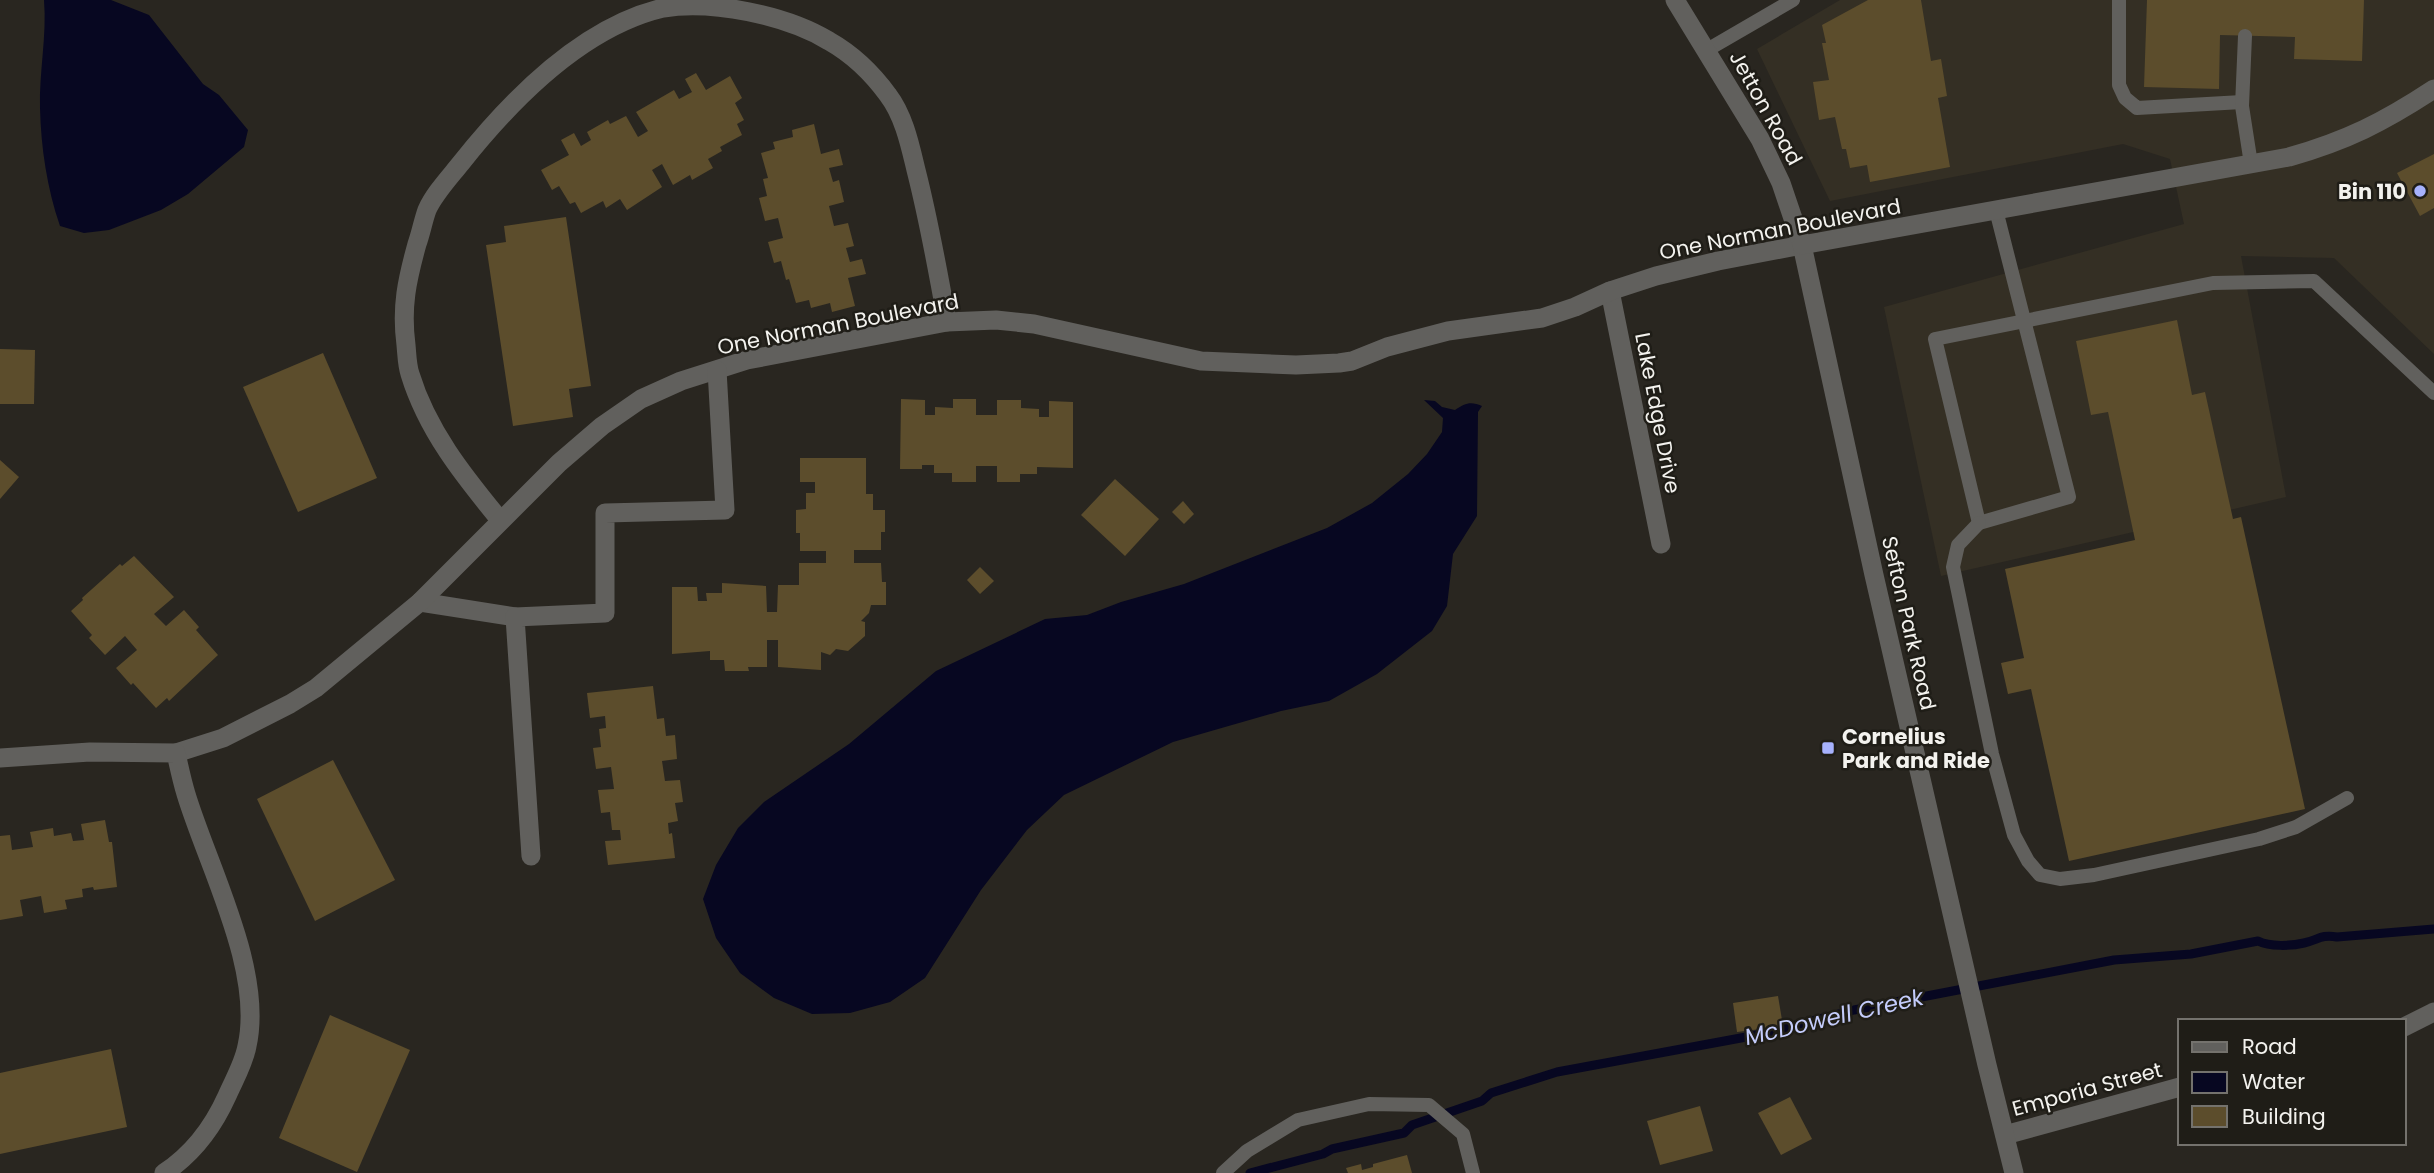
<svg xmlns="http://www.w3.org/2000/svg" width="2434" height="1173" viewBox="0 0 2434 1173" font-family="Poppins,sans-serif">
<rect width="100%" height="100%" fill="#292620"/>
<polygon fill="#342f24" points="1840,0 2434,0 2434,354 2334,258 2241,256 2286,497 1941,576 1884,307 2184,224 2170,159 2123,144 1830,201 1757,49"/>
<g fill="#070721">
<path d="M 44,0 L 111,0 L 149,15 L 203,84 L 219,95 L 248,130 L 244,147 L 188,194 L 161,210 L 109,230 L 84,233 L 60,226 C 47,188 41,148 40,108 C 39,72 47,36 44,0 Z"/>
<path d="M 1424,400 L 1435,401 L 1442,407 L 1455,410 C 1465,403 1471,401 1482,406 L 1478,412 L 1477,516 L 1453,554 L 1447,606 L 1432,631 L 1377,674 L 1329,701 L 1281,711 L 1173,742 L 1064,795 L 1027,830 L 981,890 L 925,978 L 890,1002 L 850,1013 L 812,1014 L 774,998 L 740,973 L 716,938 L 703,899 L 716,865 L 738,828 L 764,802 L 849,744 L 936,671 L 1045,619 L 1087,615 L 1121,602 L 1184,584 L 1327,528 L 1372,503 L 1408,474 L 1427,454 L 1442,432 L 1443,418 Z"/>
</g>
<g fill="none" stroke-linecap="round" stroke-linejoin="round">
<path stroke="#070721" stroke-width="9" d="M 1250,1173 L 1323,1154 L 1332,1149 L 1404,1133 L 1412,1125 L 1482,1101 L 1491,1093 L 1557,1072 L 1757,1035 L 1854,1010 L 2114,960 L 2191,954 L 2258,941 C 2270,947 2291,946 2304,943 C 2318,940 2321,934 2337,937 L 2434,929"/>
</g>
<g fill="#5c4d2c">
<polygon points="1868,0 1921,0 1931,61 1941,59 1947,96 1938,98 1950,167 1870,182 1867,165 1850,168 1846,149 1842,149 1835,117 1819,120 1813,82 1829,80 1822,43 1826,43 1822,25"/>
<polygon points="2147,0 2364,0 2362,61 2294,59 2295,37 2220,35 2219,89 2144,87"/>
<polygon points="696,73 706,90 730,76 742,98 735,103 744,120 737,124 742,135 720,147 722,151 708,159 713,168 692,180 690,175 673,185 662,164 652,170 662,187 627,210 620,199 606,208 603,201 581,213 575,202 570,204 559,186 552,190 541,170 569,155 561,140 574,133 581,146 591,140 587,132 608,120 610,124 626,116 638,137 648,131 636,112 674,90 679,99 692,92 685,79"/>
<polygon points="814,124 821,154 839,149 843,165 829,168 833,182 839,180 844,202 829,206 834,226 848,223 854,246 846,248 850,262 862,259 866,274 848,278 855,306 832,312 830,303 811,308 809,300 796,303 789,279 786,280 781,261 774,263 768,242 783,238 778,218 765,221 759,198 767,196 763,179 768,178 761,153 775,149 773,142 793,137 792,130"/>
<polygon points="2434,154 2434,208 2420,216 2397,173"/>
<polygon points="566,217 591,386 569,389 573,417 513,426 486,245 506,242 504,226"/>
<polygon points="2177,320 2192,395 2205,392 2233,519 2241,517 2305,809 2069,861 2031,689 2008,694 2001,663 2024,658 2005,569 2135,540 2108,412 2091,415 2076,341"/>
<polygon points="0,349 35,350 34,404 0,404"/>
<polygon points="323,353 377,478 298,512 243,387"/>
<polygon points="901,399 925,400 925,415 935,415 935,407 953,408 953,399 976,399 976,415 997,415 997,400 1021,400 1021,408 1039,409 1039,417 1049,417 1049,401 1073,402 1073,468 1037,467 1037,474 1020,474 1020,482 997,482 997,466 976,466 976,482 952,482 952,473 934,473 934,465 922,465 922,469 900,469"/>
<polygon points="800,458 866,458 866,494 873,494 873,510 885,510 885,532 881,532 881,550 854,550 854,563 881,563 882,582 886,582 886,605 871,605 869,613 861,621 865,622 865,636 848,651 836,649 830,655 821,652 821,670 778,667 778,640 767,640 767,667 748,667 749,671 725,671 724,660 710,660 710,651 672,654 672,587 697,587 698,601 707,601 706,593 722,593 722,583 766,586 767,612 777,612 778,585 799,585 799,563 826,563 826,551 800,551 800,533 796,533 796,510 806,509 806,493 815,493 815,482 800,482"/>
<polygon points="0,460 19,477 0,499"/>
<polygon points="1115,479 1159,519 1125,556 1081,515"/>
<polygon points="1183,501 1194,514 1184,524 1172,512"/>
<polygon points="134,556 174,597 154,614 166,626 184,610 199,627 196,630 218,655 169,701 167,698 156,708 133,683 131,685 116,668 137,650 125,636 105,655 89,638 92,635 71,611 83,600 82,598 120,564 122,566"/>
<polygon points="980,567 994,581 980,594 967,580"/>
<polygon points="653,686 657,719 664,718 666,736 675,735 677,759 662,761 665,781 680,780 683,802 675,803 678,821 668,823 669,834 672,833 675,858 608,865 605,841 621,840 620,830 612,830 610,812 601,813 598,790 614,789 611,767 596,769 593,748 601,747 599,729 606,728 605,716 590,718 587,693"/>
<polygon points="333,760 395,880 315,921 257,799"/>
<polygon points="105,820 109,842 112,842 117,887 94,890 93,887 82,889 83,897 65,900 67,909 44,913 41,896 20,900 23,916 0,920 0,836 10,835 12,850 33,847 30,832 53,828 54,836 71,833 73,841 84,840 81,824"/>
<polygon points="1778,996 1783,1026 1737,1032 1733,1003"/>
<polygon points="330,1015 410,1050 357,1172 279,1138"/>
<polygon points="111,1049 127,1127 0,1154 0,1073"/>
<polygon points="1790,1097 1812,1139 1781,1155 1758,1113"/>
<polygon points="1700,1106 1713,1151 1660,1165 1647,1121"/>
<polygon points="1407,1155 1412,1173 1348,1173 1346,1168 1361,1164 1362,1170 1373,1167 1373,1164"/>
</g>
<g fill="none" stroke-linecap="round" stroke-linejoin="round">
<g stroke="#61605d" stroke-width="14">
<polyline points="2119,0 2119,85 2125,98 2137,108 2242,102"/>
<polyline points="2245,36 2242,106 2251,164"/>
<polyline points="1707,50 1793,0"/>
<polyline points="1996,210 2069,497 1979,523 1935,339 2213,283 2314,281 2434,393"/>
<polyline points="1979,523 1958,545 1953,567 1992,754 2014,835 2028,861 2040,875 2060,879 2094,875 2259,839 2296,827 2347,798"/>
<polyline points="1223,1173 1247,1151 1298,1120 1369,1104 1429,1105 1463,1134 1473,1173"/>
</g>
<g stroke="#61605d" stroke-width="19">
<polyline points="1610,291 1661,544"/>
<path d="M 500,520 C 463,475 427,430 410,374 C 407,365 407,355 406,345 C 401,307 407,280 417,244 C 421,233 423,221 427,210 C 434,194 449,178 461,163 C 511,100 582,27 663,8 C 712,0 786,15 829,41 C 852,54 872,73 888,95 C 904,116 910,145 916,170 C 929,221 938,271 947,322"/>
<polyline points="420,602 515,617"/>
<polyline points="176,753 223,738 290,704 316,688 420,602 559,463 602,426 641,399 681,381 747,360 947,322 996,320 1034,324 1201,361 1296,365 1339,363 1352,361 1387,347 1448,331 1542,318 1575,307 1610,291 1656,276 1718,261 1802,245"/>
<path d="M 0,758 L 90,752 L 176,753 C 179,767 182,781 186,794 C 208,867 264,970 247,1046 C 244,1063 234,1080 227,1096 C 213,1127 193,1154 164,1173"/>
<polyline points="531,856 515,617 605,613 605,513 725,510 717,370"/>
<polyline points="2404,1027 2434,1012"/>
<polyline points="2005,1135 2180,1087"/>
</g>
<g stroke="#61605d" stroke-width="19">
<polyline points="1675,0 1760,139 1781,183 1802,245 1874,575 1987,1065 2014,1173"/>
<path d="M 1802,245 L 2289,157 C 2346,141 2384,122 2434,89"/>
</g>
</g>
<g fill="#a6b1fc" stroke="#1f1d17" stroke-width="2.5">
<circle cx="2420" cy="191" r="7"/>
<rect x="1821" y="741" width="14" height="14" rx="3.5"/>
</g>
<g text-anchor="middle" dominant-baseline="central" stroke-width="5" stroke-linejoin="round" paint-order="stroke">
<g font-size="21" fill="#f3f2ee" stroke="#1f1d17">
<text transform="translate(1766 108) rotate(61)">Jetton Road</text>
<text transform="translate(1780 229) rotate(-11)">One Norman Boulevard</text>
<text transform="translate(838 324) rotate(-11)">One Norman Boulevard</text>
<text transform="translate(1658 413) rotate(79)">Lake Edge Drive</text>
<text transform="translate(1909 623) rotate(77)">Sefton Park Road</text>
<text transform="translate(2087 1089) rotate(-15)">Emporia Street</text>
</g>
<g font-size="21" font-weight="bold" fill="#f3f2ee" stroke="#1f1d17" text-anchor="end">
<text x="2406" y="191">Bin 110</text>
<text x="1842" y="736" text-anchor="start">Cornelius<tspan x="1842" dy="24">Park and Ride</tspan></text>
</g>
<g font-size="23" font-style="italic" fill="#c4ccfb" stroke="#1f1d17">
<text transform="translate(1834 1017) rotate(-13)">McDowell Creek</text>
</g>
</g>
<rect x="2178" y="1019" width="228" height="126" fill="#1f1d17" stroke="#74726d" stroke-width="2"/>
<rect x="2192" y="1042" width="35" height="10" fill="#61605d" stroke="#74726d" stroke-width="2"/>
<text x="2242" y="1054" font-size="21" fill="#f3f2ee">Road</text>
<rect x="2192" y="1072" width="35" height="21" fill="#070721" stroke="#74726d" stroke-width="2"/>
<text x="2242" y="1089" font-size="21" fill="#f3f2ee">Water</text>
<rect x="2192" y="1106" width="35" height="21" fill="#5c4d2c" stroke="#74726d" stroke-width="2"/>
<text x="2242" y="1124" font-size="21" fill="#f3f2ee">Building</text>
</svg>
